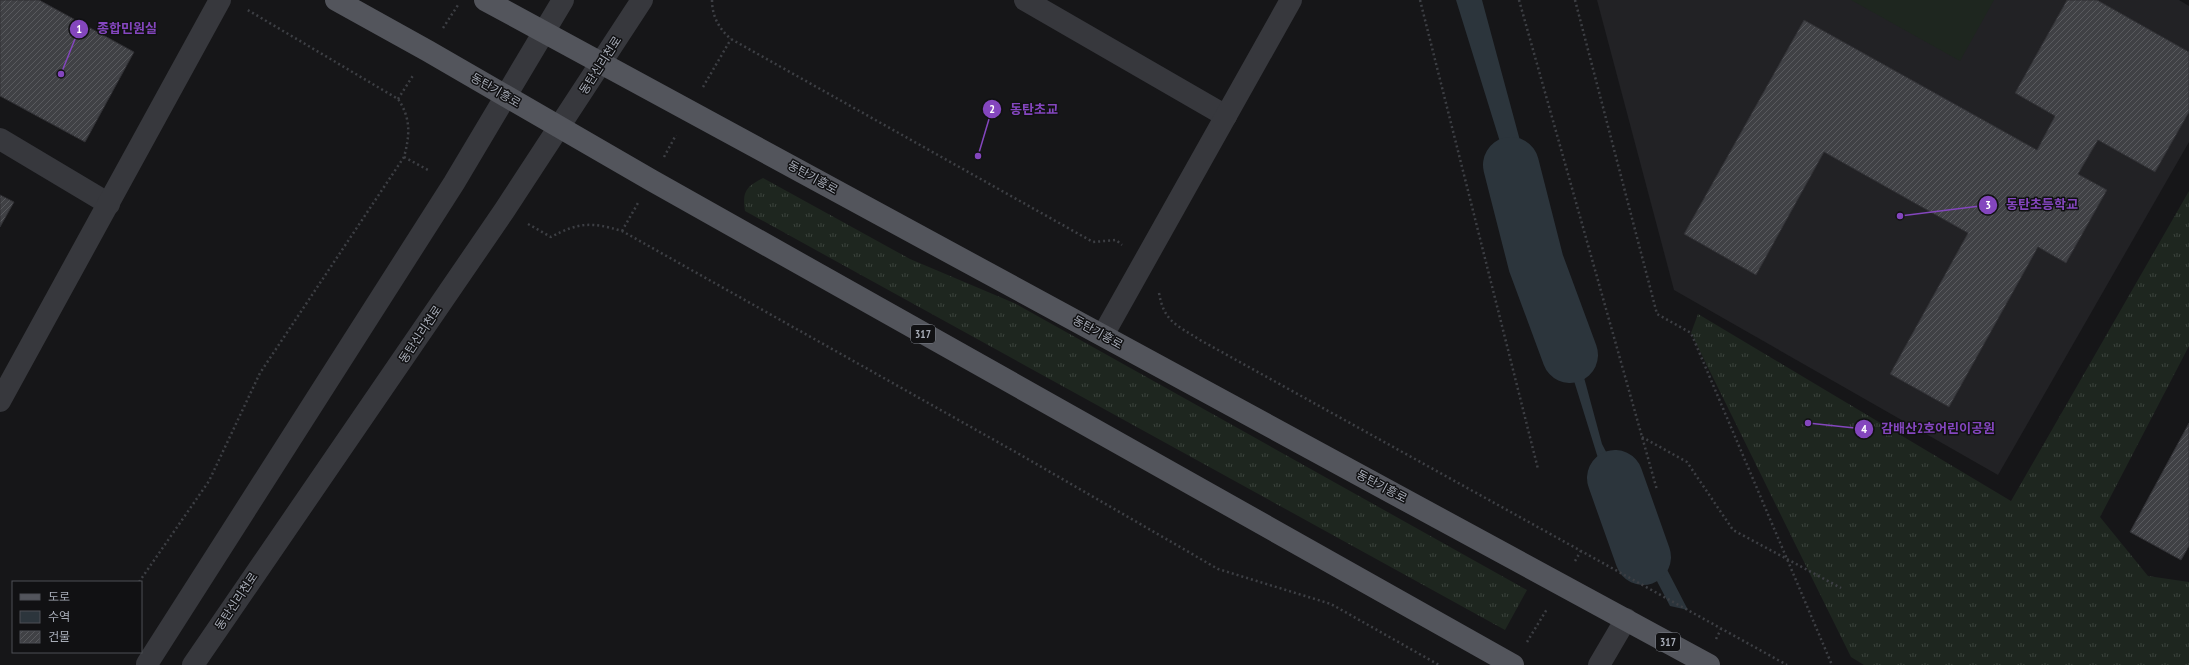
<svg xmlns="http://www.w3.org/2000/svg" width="2189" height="665" viewBox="0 0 2189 665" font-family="'PT Sans Narrow','Noto Sans KR',sans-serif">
<defs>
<pattern id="grass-tufts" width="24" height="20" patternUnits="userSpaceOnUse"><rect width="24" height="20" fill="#1e261f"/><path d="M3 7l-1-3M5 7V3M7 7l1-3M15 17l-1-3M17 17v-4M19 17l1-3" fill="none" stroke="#3c433d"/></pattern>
<pattern id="building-hatch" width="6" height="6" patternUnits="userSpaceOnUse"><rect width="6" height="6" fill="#404145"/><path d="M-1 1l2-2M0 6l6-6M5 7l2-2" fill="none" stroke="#595a5e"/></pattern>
</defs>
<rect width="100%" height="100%" fill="#161618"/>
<polygon fill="#222225" points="1597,0 2179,0 2189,6 2189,142 1998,475 1674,290"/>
<g fill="url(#grass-tufts)">
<path d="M 763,178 L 910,259 L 1014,303 L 1527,590 L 1505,630 L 745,211 C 742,191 746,187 763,178 Z"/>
<polygon points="2189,191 2189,346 2100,517 2148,576 2189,582 2189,665 1864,665 1851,657 1691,333 1698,314 2011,501"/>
</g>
<polygon fill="#1e261f" points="1851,0 1994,0 1960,61"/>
<polygon fill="#2c353c" points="1456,0 1482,0 1602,444 1688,610 1670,606 1606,484"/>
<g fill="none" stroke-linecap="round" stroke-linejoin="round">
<g stroke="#2c353c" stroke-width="56">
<polyline points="1511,165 1536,263 1570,355"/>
<polyline points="1615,478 1643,557"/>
</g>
</g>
<g fill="url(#building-hatch)" stroke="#303034">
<polygon points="0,0 39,0 134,52 85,142 0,96"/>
<polygon points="2067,0 2097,0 2189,52 2189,112 2155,172 2098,140 2078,174 2107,190 2066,263 2038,247 1949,407 1890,374 1968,233 1824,152 1756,275 1684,234 1804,20 2037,150 2055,116 2015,93"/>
<polygon points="0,195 14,202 0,227"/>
<polygon points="2189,423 2189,546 2181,560 2130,532"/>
</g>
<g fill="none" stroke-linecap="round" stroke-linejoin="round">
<g stroke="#3d3f44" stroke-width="2.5" stroke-dasharray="2 3" stroke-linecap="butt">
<path d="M 712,0 C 712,16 719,29 731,39 L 1093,242 L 1116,240 L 1122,245"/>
<polyline points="1420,0 1538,469"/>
<polyline points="1519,0 1657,490"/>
<polyline points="1575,0 1657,314 1691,333 1832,665"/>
<polyline points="443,28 458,5"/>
<polyline points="703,87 731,39"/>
<polyline points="398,99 414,74"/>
<polyline points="404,157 430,171"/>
<polyline points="664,157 676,135"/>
<path d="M 528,224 L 551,237 C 579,222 592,222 622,231 L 1019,454 L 1218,569 L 1331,604 L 1439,665"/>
<polyline points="622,231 638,203"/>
<path d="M 1159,293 C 1164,322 1177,325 1200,340 L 1787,665"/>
<polyline points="1642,437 1687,462 1733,530 1841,588"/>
<polyline points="1575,561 1581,551"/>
<path d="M 139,582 L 209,481 L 260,373 L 404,157 C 410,135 411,118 398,99 L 246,9"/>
<polyline points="1716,639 1721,629"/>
<polyline points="1527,642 1547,609"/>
</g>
<g stroke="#37383d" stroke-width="22">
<polyline points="1025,0 1226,116"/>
<polyline points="0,139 109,204"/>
<polyline points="1103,335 1291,0"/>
<polyline points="0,401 220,0"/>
<polyline points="147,664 454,183 563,0"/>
<polyline points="193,665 504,211 642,0"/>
<polyline points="1599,665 1626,619"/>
</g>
<g stroke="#53555c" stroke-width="22">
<polyline points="336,0 428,51 651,180 1513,665"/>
<polyline points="485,0 1709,665"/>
</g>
</g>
<g text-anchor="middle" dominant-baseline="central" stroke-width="3" stroke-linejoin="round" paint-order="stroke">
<g fill="#111113" stroke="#7b7e86" stroke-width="1">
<rect x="911" y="325" width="24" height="18" rx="3"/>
<rect x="1656" y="633" width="24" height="18" rx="3"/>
</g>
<g font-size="11" font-weight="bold" fill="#a8adb8">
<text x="923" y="334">317</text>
<text x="1668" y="642">317</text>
</g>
<g font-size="12" fill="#a8adb8" stroke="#111113">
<text transform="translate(600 65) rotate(-57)">동탄신리천로</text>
<text transform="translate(496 90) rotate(30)">동탄기흥로</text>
<text transform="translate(813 177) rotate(29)">동탄기흥로</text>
<text transform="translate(1098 332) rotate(29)">동탄기흥로</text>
<text transform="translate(420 334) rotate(-56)">동탄신리천로</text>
<text transform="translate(1382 486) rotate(28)">동탄기흥로</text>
<text transform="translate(236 601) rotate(-56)">동탄신리천로</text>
</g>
</g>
<path fill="none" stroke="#8446be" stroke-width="1.5" d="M61 74L79 29M978 156L992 109M1900 216L1988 205M1808 423L1864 429"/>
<g fill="#8446be" stroke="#111113" stroke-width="1.5">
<circle cx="61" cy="74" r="4"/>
<circle cx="978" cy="156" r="4"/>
<circle cx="1900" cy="216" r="4"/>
<circle cx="1808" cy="423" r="4"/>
<circle cx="79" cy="29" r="10"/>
<circle cx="992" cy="109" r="10"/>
<circle cx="1988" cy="205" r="10"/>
<circle cx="1864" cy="429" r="10"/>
</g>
<g font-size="12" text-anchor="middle" font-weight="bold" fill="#fff">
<text x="79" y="33">1</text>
<text x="992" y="113">2</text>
<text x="1988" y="209">3</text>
<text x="1864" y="433">4</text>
</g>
<g font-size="13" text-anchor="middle" font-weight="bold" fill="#8446be" stroke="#111113" stroke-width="3" stroke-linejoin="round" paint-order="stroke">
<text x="127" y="33">종합민원실</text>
<text x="1034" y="114">동탄초교</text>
<text x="2042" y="209">동탄초등학교</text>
<text x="1938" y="433">감배산2호어린이공원</text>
</g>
<rect x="12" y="581" width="130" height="72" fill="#111113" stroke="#4d4f55"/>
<rect x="20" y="594" width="20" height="6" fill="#53555c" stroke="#4d4f55"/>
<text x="48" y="601" font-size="12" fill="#a8adb8">도로</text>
<rect x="20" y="611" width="20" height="12" fill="#2c353c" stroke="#4d4f55"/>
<text x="48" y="621" font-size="12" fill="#a8adb8">수역</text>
<rect x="20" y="631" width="20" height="12" fill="url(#building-hatch)" stroke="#4d4f55"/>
<text x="48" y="641" font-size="12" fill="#a8adb8">건물</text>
</svg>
